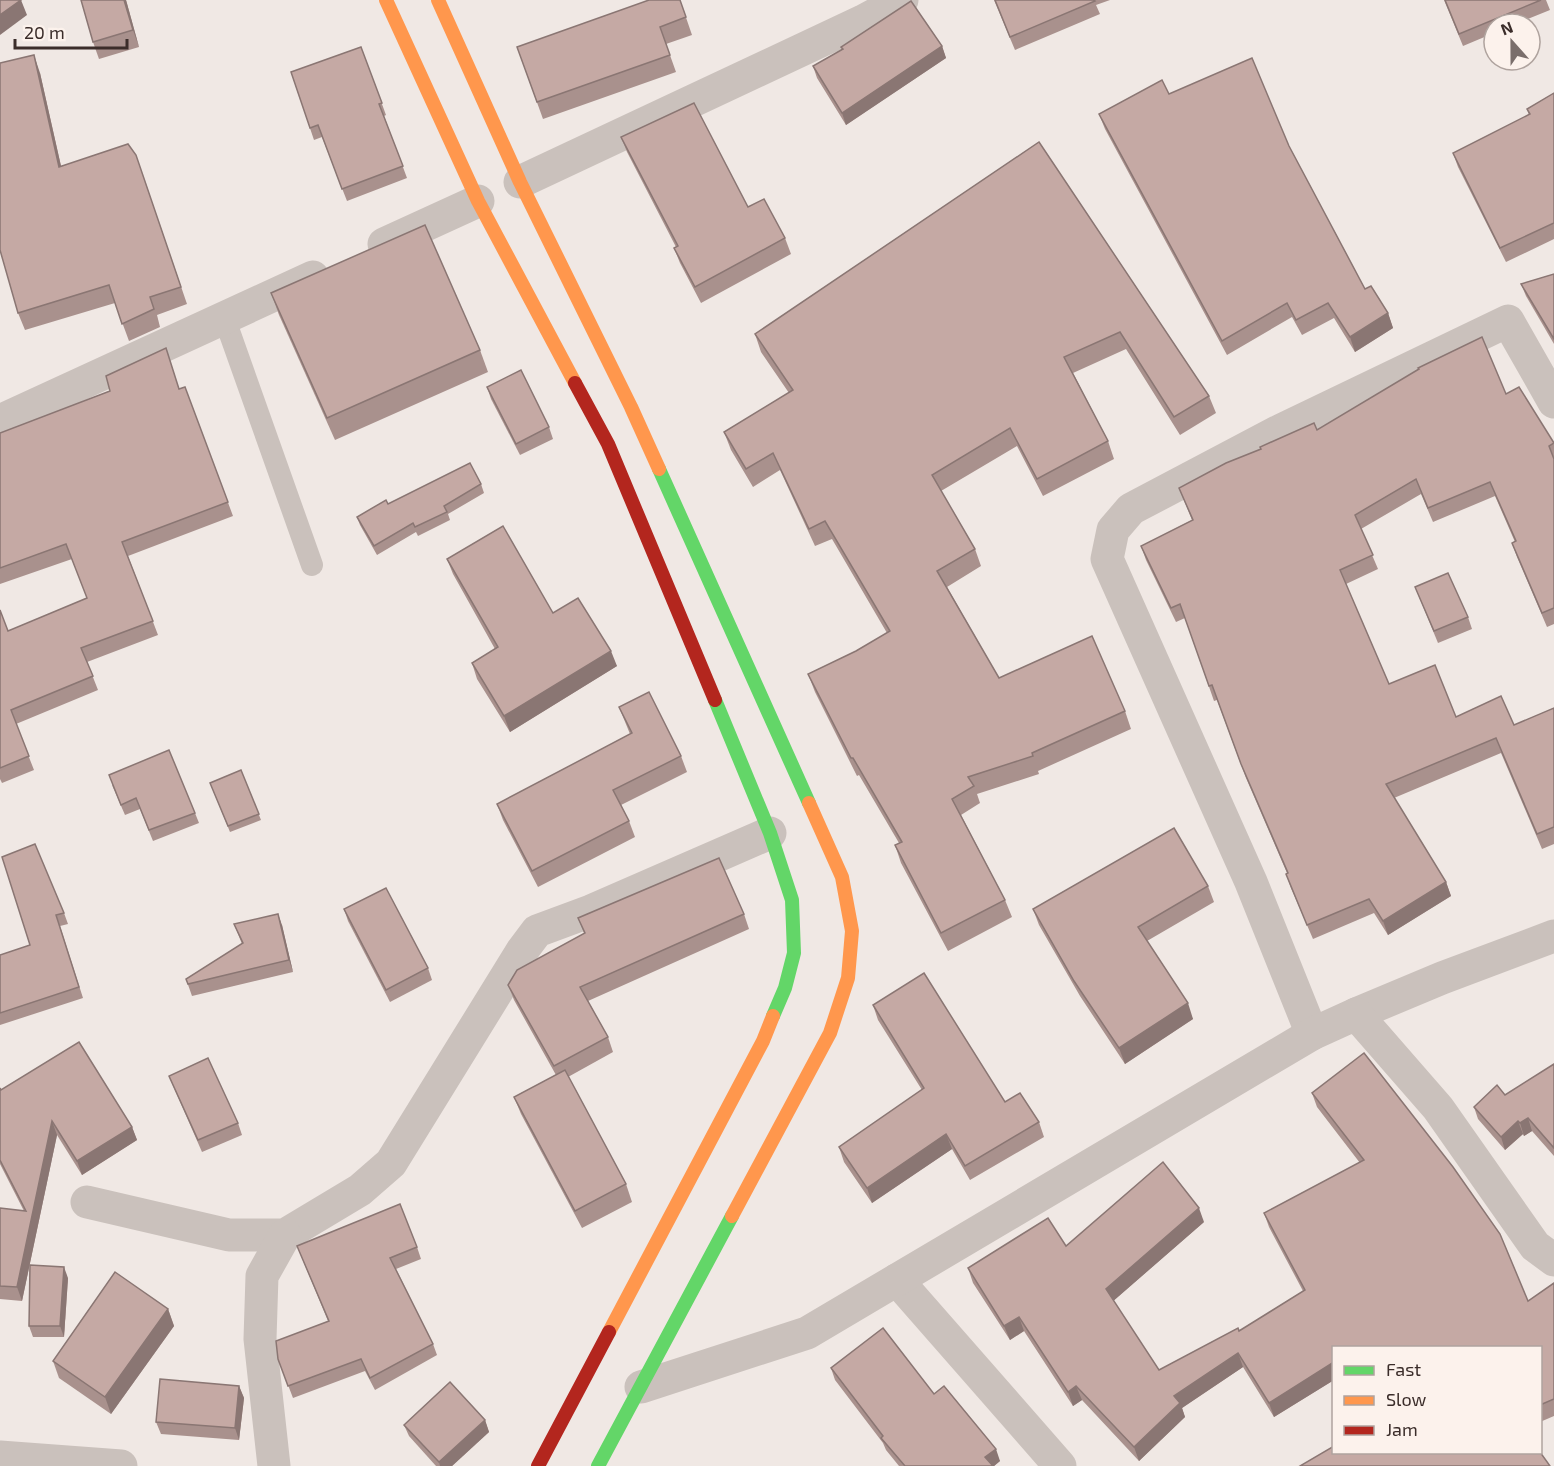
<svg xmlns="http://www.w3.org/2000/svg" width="1554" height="1466" viewBox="0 0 1554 1466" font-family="'Exo 2',sans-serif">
<rect width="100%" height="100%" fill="#f0e8e4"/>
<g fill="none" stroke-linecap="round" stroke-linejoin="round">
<polyline stroke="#cac1bc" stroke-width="22" points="224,317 312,565"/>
<g stroke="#cac1bc" stroke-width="33">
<polyline points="520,182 863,21 902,0"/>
<polyline points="384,244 478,201"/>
<polyline points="0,421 313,277"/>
<polyline points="1356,1014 1442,978 1554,936"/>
<polyline points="1312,1034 1251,882 1107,559 1113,530 1131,509 1281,430 1508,321 1554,402"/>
<polyline points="87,1202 229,1235 285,1235 360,1190 391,1163 522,951 537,931 591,911 770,833"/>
<polyline points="897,1280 1060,1466"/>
<polyline points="641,1387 807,1333 1312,1034 1356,1014 1438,1108 1535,1246 1554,1260"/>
<polyline points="0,1457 121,1466"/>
<polyline points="274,1466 260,1339 262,1276 285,1235"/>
</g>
<g stroke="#63d668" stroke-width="14">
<polyline points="659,469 809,803"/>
<polyline points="715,700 770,833 792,900 794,953 785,988 773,1016"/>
<polyline points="598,1466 732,1216"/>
</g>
<g stroke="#ff974d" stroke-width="14">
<polyline points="386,0 478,201 575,383"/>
<polyline points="438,0 520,182 631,407 659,469"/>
<polyline points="732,1216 830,1033 848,978 852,931 842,877 809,803"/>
<polyline points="609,1332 763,1041 773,1016"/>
</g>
<g stroke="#b3261e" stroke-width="14">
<polyline points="575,383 608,444 715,700"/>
<polyline points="538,1466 609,1332"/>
</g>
</g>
<g fill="#a9918d">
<polygon points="81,0 126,0 139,47 99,59 93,42"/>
<polygon points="680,0 692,35 666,44 676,72 543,119 517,47"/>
<polygon points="994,0 1110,0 1096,5 1100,14 1015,50"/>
<polygon points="1444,0 1546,0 1550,10 1515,24 1494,24 1494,33 1463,46"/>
<polygon points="942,46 946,58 846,125 817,78 813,66 842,50 841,47"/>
<polygon points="361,47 386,115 384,116 407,178 347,201 322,137 314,140 291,72"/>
<polygon points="40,73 61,166 136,155 187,304 157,315 160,327 129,341 115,303 25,330 18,313"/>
<polygon points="1554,93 1554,239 1506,262 1458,167 1453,153 1529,115 1527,109"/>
<polygon points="1169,94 1289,146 1365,289 1388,313 1393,328 1355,352 1334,318 1302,335 1292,317 1227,355 1105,129 1099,114"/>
<polygon points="621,137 748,207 785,238 791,254 701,303 680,263 674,248 676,247 627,152"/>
<polygon points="1039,142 1209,396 1216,413 1180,435 1126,349 1073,373 1108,441 1114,459 1043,496 1017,446 941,491 975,549 981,566 947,587 999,678 1125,711 1131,729 1038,771 1039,774 977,794 980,803 961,815 1005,900 1012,917 948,951 901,863 895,845 899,843 859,775 857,776 815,692 808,674 856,651 887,633 832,539 815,546 780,470 753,487 731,450 724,432 789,393 761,352 755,334"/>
<polygon points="1554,274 1554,344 1526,296 1521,284"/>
<polygon points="271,293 480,350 488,372 335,440 279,315"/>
<polygon points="166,348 179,389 185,387 233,516 128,556 158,635 87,662 98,690 16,724 34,770 2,783 0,779 0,610 8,631 87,598 72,559 0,584 0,433 110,391"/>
<polygon points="487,387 549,427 553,439 520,455 491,399"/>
<polygon points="1519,387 1554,444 1554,624 1547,627 1517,557 1512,543 1515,542 1495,496 1433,522 1421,494 1361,529 1378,569 1346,584 1389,684 1456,717 1514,725 1554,708 1554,844 1542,849 1501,753 1394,798 1446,882 1451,896 1388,935 1374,913 1313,939 1291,888 1286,874 1287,873 1246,778 1217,700 1214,701 1185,618 1176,622 1146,560 1141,546 1192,520 1179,488 1317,430 1506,394"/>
<polygon points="481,484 484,493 448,514 450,520 418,536 416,532 377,555 360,525 357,517 388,504"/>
<polygon points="447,559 553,613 617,666 510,732 477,679 472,663 495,649 453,574"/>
<polygon points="1415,587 1468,617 1472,629 1438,643"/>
<polygon points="619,707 681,756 687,772 621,805 629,821 635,837 538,887 503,820 497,804 630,734"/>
<polygon points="241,770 261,820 230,832 210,783"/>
<polygon points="112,785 195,813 199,823 153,841 140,809 125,815"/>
<polygon points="2,857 64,913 68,924 60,926 83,998 0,1025 0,955 30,945"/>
<polygon points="1208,886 1214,902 1147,941 1193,1019 1125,1064 1080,996 1039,925 1033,909"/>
<polygon points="344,909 428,968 432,980 390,1002 348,921"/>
<polygon points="744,914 749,929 588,1001 608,1037 613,1052 568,1077 626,1184 632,1202 582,1228 521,1114 514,1097 556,1075 514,1000 508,985 584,933 578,918"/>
<polygon points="234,924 282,925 293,972 192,996 186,979 242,944"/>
<polygon points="873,1005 1005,1102 1039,1122 1044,1137 970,1180 952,1149 872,1203 844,1162 839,1147 922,1090 878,1020"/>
<polygon points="1554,1064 1554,1156 1532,1131 1524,1136 1523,1134 1505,1150 1478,1119 1474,1107 1505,1095"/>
<polygon points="169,1076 238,1123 242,1135 202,1152 174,1088"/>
<polygon points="0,1088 1,1090 132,1127 137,1140 82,1175 57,1135 22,1301 0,1299 0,1208 24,1211 0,1164"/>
<polygon points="1312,1093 1528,1301 1554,1283 1554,1416 1540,1422 1540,1347 1334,1347 1334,1380 1274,1417 1243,1367 1182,1408 1185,1417 1139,1461 1082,1400 1073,1406 1024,1331 1010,1340 973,1283 968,1268 1066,1246 1204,1222 1113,1301 1159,1370 1239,1331 1303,1291 1269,1227 1264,1213 1360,1163 1317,1107"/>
<polygon points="297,1246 417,1247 421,1259 396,1269 433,1344 437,1355 375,1390 365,1371 293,1398 278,1359 328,1321"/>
<polygon points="68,1278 64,1337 33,1337 29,1326"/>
<polygon points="168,1309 174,1326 111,1414 59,1378 53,1361"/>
<polygon points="831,1368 934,1394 1000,1461 994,1466 899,1466 886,1450 883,1443 835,1380"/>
<polygon points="239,1386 244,1398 239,1440 161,1434 156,1422"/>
<polygon points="485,1420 489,1432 452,1466 436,1466 409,1436 404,1425"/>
</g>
<g fill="#8a7673">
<polygon points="21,0 27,15 0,35 0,15"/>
<polygon points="124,0 126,0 139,47 133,30"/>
<polygon points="942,46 946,58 846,125 842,113"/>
<polygon points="34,55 40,73 65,184 59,167"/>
<polygon points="1388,313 1393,328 1355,352 1350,337"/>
<polygon points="611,651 617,666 510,732 504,716"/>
<polygon points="1446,882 1451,896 1388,935 1383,921"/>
<polygon points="278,914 282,925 293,972 289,960"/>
<polygon points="1188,1003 1193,1019 1125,1064 1119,1048"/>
<polygon points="1528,1118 1532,1131 1524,1136 1520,1123"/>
<polygon points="52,1121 57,1135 22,1301 17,1287"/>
<polygon points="1518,1121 1523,1134 1505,1150 1501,1137"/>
<polygon points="132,1127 137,1140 82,1175 77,1161"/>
<polygon points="946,1134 952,1149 872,1203 867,1188"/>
<polygon points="1199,1208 1204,1222 1111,1303 1106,1289"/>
<polygon points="64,1267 68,1278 64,1337 60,1326"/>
<polygon points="168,1309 174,1326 111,1414 105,1397"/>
<polygon points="1019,1317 1024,1331 1010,1340 1004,1326"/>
<polygon points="1238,1353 1243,1367 1182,1408 1185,1417 1139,1461 1134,1447 1174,1396"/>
<polygon points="1334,1362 1334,1380 1274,1417 1269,1403"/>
<polygon points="239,1386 244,1398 239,1440 235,1428"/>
<polygon points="1076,1386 1082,1400 1073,1406 1068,1392"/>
<polygon points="485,1420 489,1432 452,1466 440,1466 439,1462"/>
<polygon points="996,1449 1000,1461 994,1466 989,1466 985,1457"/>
</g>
<g fill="#c5a9a4" stroke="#8a7673" stroke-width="1.5">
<polygon points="0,0 21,0 0,15"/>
<polygon points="81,0 124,0 133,30 93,42"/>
<polygon points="649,0 680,0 686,17 660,27 670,55 537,102 517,47"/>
<polygon points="995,0 1094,0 1095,1 1010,37"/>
<polygon points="1445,0 1541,0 1459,34"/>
<polygon points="911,1 942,46 842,113 813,66 843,49 841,47"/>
<polygon points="361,47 382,103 379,104 403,166 342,189 318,125 310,128 291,72"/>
<polygon points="34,55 59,167 128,144 136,155 181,287 150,297 154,309 122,324 109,285 18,313 0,250 0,63"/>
<polygon points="1252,58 1289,146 1365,289 1371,286 1388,313 1350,337 1328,303 1296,320 1287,303 1222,341 1099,114 1162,80 1169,94"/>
<polygon points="1554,93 1554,223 1500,248 1453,153 1530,114 1527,109"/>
<polygon points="694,103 748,207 764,199 785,238 695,287 674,248 678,246 621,137"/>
<polygon points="1039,142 1209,396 1174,417 1120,332 1064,357 1108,441 1037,479 1010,428 932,475 975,549 937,571 999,678 1092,636 1125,711 1032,753 1033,756 968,777 974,786 952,799 1005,900 941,933 895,845 902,842 853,758 851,758 808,674 856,651 890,631 825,521 809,529 773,453 746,469 724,432 793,390 755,334"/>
<polygon points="425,225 480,350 327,418 271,293"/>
<polygon points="1554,274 1554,339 1521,284"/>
<polygon points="1482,337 1506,394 1519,387 1554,443 1549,446 1554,459 1554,608 1542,613 1512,543 1516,541 1490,482 1428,508 1416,479 1355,515 1373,555 1340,570 1389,684 1435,665 1456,717 1501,696 1514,725 1554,708 1554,827 1537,834 1496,738 1386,784 1446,882 1383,921 1369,899 1307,925 1286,874 1288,873 1241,764 1212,685 1209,686 1180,604 1171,608 1141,546 1193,520 1179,488 1226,463 1261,449 1260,447 1314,423 1317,430 1419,369 1418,368"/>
<polygon points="166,348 179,389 185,387 228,502 122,542 153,621 81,648 93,676 11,710 29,756 0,768 0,610 8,631 87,598 66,544 0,568 0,433 110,391 106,376"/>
<polygon points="521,370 549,427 516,444 487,387"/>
<polygon points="470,463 481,484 444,506 447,512 415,527 413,523 374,546 357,517 386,500 388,504"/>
<polygon points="503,526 553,613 578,598 611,651 504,716 472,663 498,647 447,559"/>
<polygon points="1448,573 1468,617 1434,631 1415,587"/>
<polygon points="649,692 681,756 613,790 629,821 532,871 497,804 632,733 619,707"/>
<polygon points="169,750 195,813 149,830 136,798 121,805 109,775"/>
<polygon points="241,770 259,814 228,826 210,783"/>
<polygon points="1174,828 1208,886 1138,927 1188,1003 1119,1048 1074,981 1033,909"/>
<polygon points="35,844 64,913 56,915 79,987 0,1013 0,955 30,945 2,857"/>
<polygon points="719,858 744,914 580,987 608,1037 554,1066 508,985 517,970 585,933 578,918"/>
<polygon points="386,888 428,968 386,990 344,909"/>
<polygon points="278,914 289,960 188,984 186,979 243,943 234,924"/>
<polygon points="924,973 1005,1102 1020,1093 1039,1122 965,1166 946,1134 867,1188 839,1147 924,1088 873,1005"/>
<polygon points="79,1042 132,1127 77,1161 52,1121 17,1287 0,1286 0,1208 26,1211 0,1160 0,1088 1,1090"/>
<polygon points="1364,1053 1453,1167 1500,1234 1528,1301 1554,1283 1554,1399 1540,1405 1540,1347 1334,1347 1334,1362 1269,1403 1238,1353 1174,1396 1180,1403 1134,1447 1076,1386 1068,1392 1019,1317 1004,1326 968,1268 1048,1218 1066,1246 1163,1162 1199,1208 1106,1289 1159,1370 1238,1328 1239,1331 1305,1290 1264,1213 1364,1160 1312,1093"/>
<polygon points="208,1058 238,1123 198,1140 169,1076"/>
<polygon points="1554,1064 1554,1148 1528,1118 1520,1123 1518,1121 1501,1137 1474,1107 1497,1085 1505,1095"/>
<polygon points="565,1070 626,1184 575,1211 514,1097"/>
<polygon points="400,1204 417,1247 390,1258 433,1344 370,1378 361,1359 288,1386 278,1359 276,1341 329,1321 297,1246"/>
<polygon points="30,1265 64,1267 60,1326 29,1326"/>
<polygon points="115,1272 168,1309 105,1397 53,1361"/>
<polygon points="883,1328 934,1394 944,1386 996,1449 985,1457 993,1466 905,1466 881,1438 883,1436 831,1368"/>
<polygon points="160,1379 239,1386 235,1428 156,1422"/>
<polygon points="450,1382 485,1420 439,1462 404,1425"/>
<polygon points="1334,1446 1334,1452 1540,1452 1550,1466 1300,1466"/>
</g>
<rect x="1332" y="1346" width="210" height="108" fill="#fcf2ec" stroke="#afa39e" stroke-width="1.5"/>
<rect x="1344" y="1366" width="30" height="9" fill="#63d668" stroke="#afa39e" stroke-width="1.5"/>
<text x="1386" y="1376" font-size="18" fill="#3b2d2a">Fast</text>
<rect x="1344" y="1396" width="30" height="9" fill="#ff974d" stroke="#afa39e" stroke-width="1.5"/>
<text x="1386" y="1406" font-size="18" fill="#3b2d2a">Slow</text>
<rect x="1344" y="1426" width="30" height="9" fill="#b3261e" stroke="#afa39e" stroke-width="1.5"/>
<text x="1386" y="1436" font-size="18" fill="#3b2d2a">Jam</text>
<g transform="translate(1512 42) rotate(339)"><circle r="28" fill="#fcf2ec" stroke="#afa39e" stroke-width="1.5"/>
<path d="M0-4.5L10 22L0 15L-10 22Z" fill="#7a6e6b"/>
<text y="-9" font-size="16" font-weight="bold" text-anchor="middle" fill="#3b2d2a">N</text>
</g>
<path d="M15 39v9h112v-9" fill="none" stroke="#3b2d2a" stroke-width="3"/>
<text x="24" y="39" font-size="18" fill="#3b2d2a" stroke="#fcf2ec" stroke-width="4.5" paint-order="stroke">20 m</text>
</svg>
